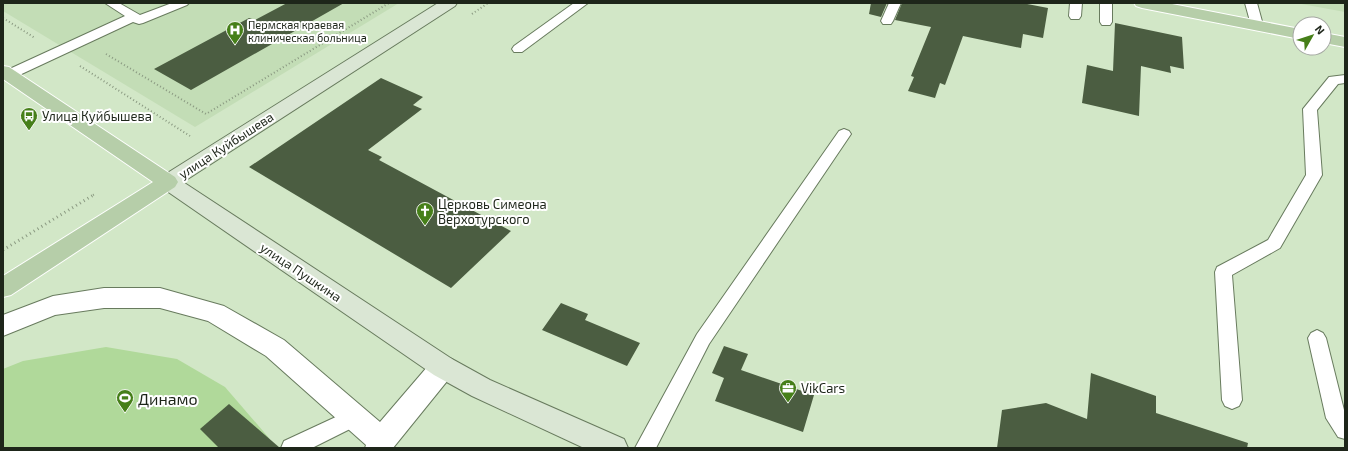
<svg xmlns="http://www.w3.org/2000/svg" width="1348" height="451" viewBox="0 0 1348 451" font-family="'Exo 2',sans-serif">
<rect width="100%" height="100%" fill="#d2e7c7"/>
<g fill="#c3ddb6">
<polygon points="3,3 399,3 195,127 3,11"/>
<polygon points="1296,3 1345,3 1345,12"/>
</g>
<polygon fill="#b0d99a" points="106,347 177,359 225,387 269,438 272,448 3,448 3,369 23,361"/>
<g fill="#4b5d41">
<polygon points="287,3 344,3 191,90 154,69 249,18 255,20"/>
<polygon points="871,3 887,3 881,17 869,14"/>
<polygon points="902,3 1022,3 1048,8 1043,38 1023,34 1021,48 963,36 945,85 940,83 935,98 908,91 914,77 911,76 931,27 895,20"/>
<polygon points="1115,23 1182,37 1184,69 1170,66 1171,73 1141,66 1139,116 1082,103 1087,65 1113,71"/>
<polygon points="381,78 423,97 413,105 422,109 368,150 382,157 379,160 511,231 451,288 249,167"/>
<polygon points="561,303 588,314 585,320 640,343 627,366 542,330"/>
<polygon points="724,346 748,354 741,370 814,395 803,432 715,401 724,378 712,373"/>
<polygon points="1091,373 1156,396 1156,413 1248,443 1247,448 997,448 1002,410 1046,403 1087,419"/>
<polygon points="229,404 280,448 219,448 200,429"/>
</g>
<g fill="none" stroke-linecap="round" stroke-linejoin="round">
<defs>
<g id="service">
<polygon points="105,3 119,3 140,15 172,3 189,3 187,5 143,23 139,24 133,22 13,78 3,78 3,72 125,16"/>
<polygon points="574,3 588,3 522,52 514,52 512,49 514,46"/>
<polygon points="889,3 901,3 893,21 891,24 883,24 881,21"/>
<polygon points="1070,3 1082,3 1081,16 1079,19 1071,19 1069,16"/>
<polygon points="1100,3 1112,3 1112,22 1110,25 1102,25 1100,22"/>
<polygon points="1245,3 1257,3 1263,25 1261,28 1253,28 1251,25"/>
<polygon points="1345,75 1345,83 1338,84 1317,110 1322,175 1280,248 1232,275 1242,400 1239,406 1232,409 1225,406 1222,400 1215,272 1217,267 1268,240 1306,175 1303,109 1329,77"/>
<polygon points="844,129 849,131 851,134 709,344 656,448 635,448 697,334 839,131"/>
<polygon points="1317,330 1323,333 1326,338 1345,414 1345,439 1338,437 1326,418 1308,338 1311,333"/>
<polygon points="353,409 360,412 363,418 360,424 312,448 281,448 284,441"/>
</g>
<polygon id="minor" points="104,288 160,288 224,306 284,340 380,422 434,359 443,356 452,359 456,367 452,375 393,448 365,448 366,445 266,356 208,321 160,308 104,308 55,315 3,336 3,315 53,296"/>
<polygon id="secondary" points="438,3 457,3 455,6 183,182 452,359 490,380 624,439 628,448 584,448 472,396 434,375 161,187 158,182 161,177"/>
<g id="primary">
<polygon points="1134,3 1167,3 1300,29 1300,39 1142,8 1136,6"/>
<polygon points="1324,33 1345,37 1345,47 1324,43"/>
<polygon points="3,66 9,67 175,177 178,182 175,187 11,295 3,297 3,276 153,182 3,79"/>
</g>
</defs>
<use href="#service" stroke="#687b5e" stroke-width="2"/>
<use href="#minor" stroke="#687b5e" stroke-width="2"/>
<use href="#secondary" stroke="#687b5e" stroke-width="2"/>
<use href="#primary" stroke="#fff" stroke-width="2"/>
<g stroke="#8b9a82" stroke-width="2" stroke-dasharray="1 2.5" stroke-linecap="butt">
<polyline points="472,14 488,3"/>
<polyline points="3,18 35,38"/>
<polyline points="106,54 206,114 389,3"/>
<polyline points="80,66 190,136"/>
<polyline points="93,195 95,194"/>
</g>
<polyline stroke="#8b9a82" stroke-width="3" stroke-dasharray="1 3.5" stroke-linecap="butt" points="3,250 95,194"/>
<use href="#service" fill="#fff" fill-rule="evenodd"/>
<use href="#minor" fill="#fff" fill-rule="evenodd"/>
<use href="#secondary" fill="#dae6d4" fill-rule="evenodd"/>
<use href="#primary" fill="#b6cea9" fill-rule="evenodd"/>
</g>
<defs>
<symbol id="hospital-pin" viewBox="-11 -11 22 30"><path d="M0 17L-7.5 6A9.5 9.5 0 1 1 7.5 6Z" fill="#467f19" stroke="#fff"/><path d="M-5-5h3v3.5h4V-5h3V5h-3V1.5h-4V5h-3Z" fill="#fff"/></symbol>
<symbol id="bus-pin" viewBox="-11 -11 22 30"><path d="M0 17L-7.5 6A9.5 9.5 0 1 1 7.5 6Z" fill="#467f19" stroke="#fff"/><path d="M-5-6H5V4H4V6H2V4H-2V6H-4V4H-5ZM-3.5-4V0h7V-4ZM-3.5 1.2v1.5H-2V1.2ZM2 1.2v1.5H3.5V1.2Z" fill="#fff"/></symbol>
<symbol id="church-pin" viewBox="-11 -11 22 30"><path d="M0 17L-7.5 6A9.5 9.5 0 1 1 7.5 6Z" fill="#467f19" stroke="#fff"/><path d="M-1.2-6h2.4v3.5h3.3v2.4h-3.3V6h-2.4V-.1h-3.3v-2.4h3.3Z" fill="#fff"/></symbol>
<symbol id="office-pin" viewBox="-11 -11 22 30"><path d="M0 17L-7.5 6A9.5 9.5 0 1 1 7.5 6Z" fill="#467f19" stroke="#fff"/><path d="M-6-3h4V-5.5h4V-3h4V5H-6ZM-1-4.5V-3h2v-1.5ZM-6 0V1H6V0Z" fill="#fff"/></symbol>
<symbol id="stadium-pin" viewBox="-11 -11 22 30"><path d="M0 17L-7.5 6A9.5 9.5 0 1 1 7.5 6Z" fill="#467f19" stroke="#fff"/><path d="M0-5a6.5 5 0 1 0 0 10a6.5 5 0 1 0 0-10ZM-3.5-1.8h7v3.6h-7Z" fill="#fff"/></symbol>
</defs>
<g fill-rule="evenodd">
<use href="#hospital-pin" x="225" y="20" width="20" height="27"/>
<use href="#bus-pin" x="19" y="106" width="20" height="27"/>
<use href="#church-pin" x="415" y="201" width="20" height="27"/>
<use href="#office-pin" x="778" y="378" width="20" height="27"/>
<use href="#stadium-pin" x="115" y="388" width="20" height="27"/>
</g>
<g text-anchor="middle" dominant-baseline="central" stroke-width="4" stroke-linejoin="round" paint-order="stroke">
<g font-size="11" fill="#1e261a" stroke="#fff" text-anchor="start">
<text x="248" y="24">Пермская краевая<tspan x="248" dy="13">клиническая больница</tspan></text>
</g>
<g font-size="13" fill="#1e261a" stroke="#fff" text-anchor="start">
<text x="42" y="116">Улица Куйбышева</text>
<text x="438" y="204">Церковь Симеона<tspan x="438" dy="15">Верхотурского</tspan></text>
<text x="801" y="388">VikCars</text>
</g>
<g font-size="13" fill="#1e261a" stroke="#fff">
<text transform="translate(226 145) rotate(-33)">улица Куйбышева</text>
<text transform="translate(301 272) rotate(34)">улица Пушкина</text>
</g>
<g font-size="16" fill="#1e261a" stroke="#fff" text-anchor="start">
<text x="138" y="398">Динамо</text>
</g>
</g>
<rect width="1348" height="451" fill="none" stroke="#1e261a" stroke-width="8"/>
<g transform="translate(1312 36) rotate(51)"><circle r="19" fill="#ffffff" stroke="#a5a8a3"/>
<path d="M0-3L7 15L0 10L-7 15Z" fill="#467f19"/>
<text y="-6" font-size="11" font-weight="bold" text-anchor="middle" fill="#1e261a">N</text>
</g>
</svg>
